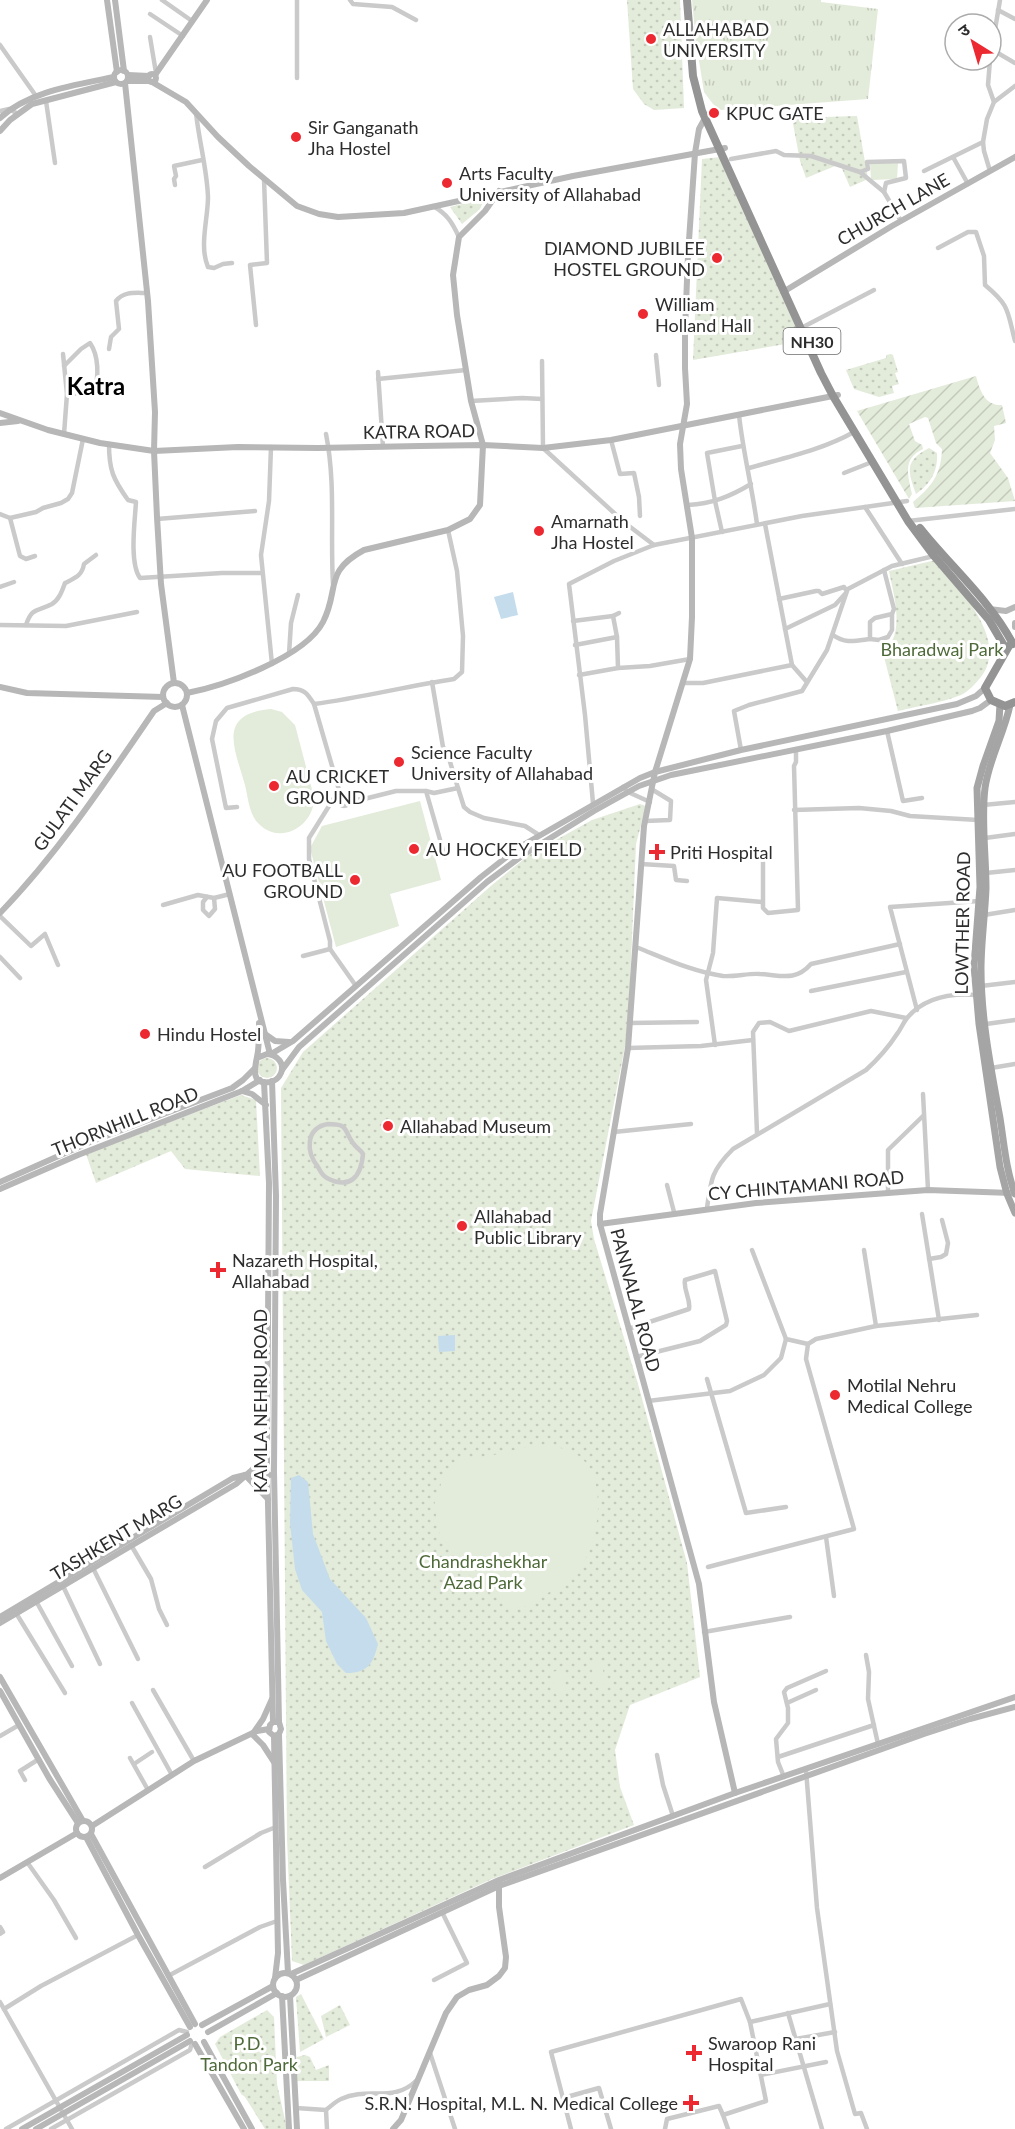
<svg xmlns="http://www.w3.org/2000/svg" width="1015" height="2129" viewBox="0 0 1015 2129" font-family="Lato,'Noto Sans Devanagari',sans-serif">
<defs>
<pattern id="grass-tufts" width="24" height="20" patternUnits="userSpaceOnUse" patternTransform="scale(1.5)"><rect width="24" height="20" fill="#e3ebda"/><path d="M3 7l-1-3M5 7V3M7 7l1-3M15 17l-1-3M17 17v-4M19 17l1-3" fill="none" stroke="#c3cabb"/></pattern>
<pattern id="park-dots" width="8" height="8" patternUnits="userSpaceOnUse" patternTransform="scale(1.5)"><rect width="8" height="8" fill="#e3ebda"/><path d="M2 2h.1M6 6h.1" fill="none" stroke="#c3cabb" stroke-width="1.8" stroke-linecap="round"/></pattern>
<pattern id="garden-furrows" width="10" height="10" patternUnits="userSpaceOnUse" patternTransform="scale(1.5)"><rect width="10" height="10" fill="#e3ebda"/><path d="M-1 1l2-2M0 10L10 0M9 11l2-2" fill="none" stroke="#c3cabb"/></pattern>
</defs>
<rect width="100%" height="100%" fill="#fff"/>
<polygon fill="url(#grass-tufts)" points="692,0 821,0 821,2 878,9 868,99 721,110 713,104 704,92 696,42"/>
<g fill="url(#park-dots)">
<polygon points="627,0 680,0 684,108 654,110 644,104 633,89"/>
<polygon points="857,116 868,179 850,187 840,164 806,178 800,161 792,118"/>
<polygon points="721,157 803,341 693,360 702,159"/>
<polygon points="485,198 480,209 462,224 450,207"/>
<polygon points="891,354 893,355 898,372 895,373 899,384 892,386 894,393 879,397 854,389 846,370 886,358 886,355"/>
<path d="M 929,448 L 937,453 C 938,472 930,484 916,494 C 908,471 904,461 929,448 Z"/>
<path d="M 936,560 C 958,588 1010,640 981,677 C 976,683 968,692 961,695 C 941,703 918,706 898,711 L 883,653 C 906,634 894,597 889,571 Z"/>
<polygon points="640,804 646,806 636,844 628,1031 591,1221 594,1239 638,1384 687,1563 700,1677 630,1705 615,1750 620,1787 634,1825 492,1879 304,1965 292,1961 287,1838 281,1088 303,1052 492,885 529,855 592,820"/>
<circle cx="267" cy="1068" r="10"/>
<polygon points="241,1095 256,1100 260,1176 185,1169 171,1151 96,1183 86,1154"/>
<polygon points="301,1994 324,2039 300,2052 296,1997"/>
<polygon points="340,2005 350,2025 326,2037 321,2016"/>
<polygon points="267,2010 274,2017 277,2084 287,2129 265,2129 245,2097 241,2094 215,2044 220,2037"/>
<polygon points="305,2055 310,2057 316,2070 329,2065 329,2081 297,2081 297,2057"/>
</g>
<path fill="url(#garden-furrows)" d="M 976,376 C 980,391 985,406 1002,405 L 1006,423 L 994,426 L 995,440 L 990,453 L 1008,478 L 1015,501 L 915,508 L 913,502 C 932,486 941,475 942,449 L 936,443 L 928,418 L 925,417 L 909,424 L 915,441 L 922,445 L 923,449 C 902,459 908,475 912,494 L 909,499 L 857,411 Z"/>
<g fill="#e3ebda">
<polygon points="870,163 898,163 897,179 871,180"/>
<path d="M 271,709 L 282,712 L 295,725 L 314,797 C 315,825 281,846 259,824 C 249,815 248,797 245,785 C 235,749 216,714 271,709 Z"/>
<polygon points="420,801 441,880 390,894 399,926 336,947 310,848 322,826"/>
<path d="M 527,1447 C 542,1447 563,1445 576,1454 C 614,1478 598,1562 565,1585 C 560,1589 553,1589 548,1593 C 530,1605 531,1607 507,1609 L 496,1595 L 480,1587 L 465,1570 L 440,1534 L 434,1505 L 443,1478 L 461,1460 L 494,1455 Z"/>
<polygon points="601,1661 606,1684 595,1686 591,1663"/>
<polygon points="562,1670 566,1694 556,1695 551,1672"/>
</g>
<g fill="#c5dcec">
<polygon points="513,592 518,615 501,619 494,597"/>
<polygon points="455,1335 455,1351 439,1352 438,1336"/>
<path d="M 299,1475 L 308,1482 L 313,1534 L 330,1579 L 366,1618 L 378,1644 C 373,1663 369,1673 346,1673 L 337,1664 L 326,1641 L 322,1612 L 302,1590 L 295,1569 L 290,1523 L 291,1478 Z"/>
</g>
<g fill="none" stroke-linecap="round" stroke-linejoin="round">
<g stroke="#cacaca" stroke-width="4.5">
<polyline points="162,0 192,21"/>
<polyline points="350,0 353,4 392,7 416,20"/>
<polyline points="998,10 1015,19"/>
<polyline points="150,14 183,36"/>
<polyline points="150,37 156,73"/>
<polyline points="0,45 36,96"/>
<polyline points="991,49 1015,63"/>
<polyline points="991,53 1000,0"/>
<polyline points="990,60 988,85 994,102"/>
<polyline points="297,78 297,0"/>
<polyline points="46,101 55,163"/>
<polyline points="0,111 9,109 18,114"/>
<path d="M 196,113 C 199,141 207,169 208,197 C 208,219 199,246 208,267 L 214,268 L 223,264 L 232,263"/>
<polyline points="953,157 968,184"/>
<polyline points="731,159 776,151 784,155 811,156 860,172 884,192 901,221"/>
<polyline points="924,171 983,142"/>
<polyline points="990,171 984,151 983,142 987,119 994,102 1015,86"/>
<polyline points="860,172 868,169 867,162 904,161 906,178 886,183 884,192"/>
<polyline points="175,185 174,179 176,176 174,166 202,160"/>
<path d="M 433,206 C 447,214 452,222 459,237"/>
<path d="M 938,248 L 968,232 L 976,232 L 984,256 L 985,285 C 1010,306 1007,310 1015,341"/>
<polyline points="256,325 250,265 267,263 264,179"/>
<polyline points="805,326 874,290"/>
<path d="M 109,349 L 111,337 L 119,329 L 116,301 C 124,291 135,293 147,293"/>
<polyline points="63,354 67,394 64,434"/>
<polyline points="656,355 659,385"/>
<polyline points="542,361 543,448 625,523 654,545"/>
<path d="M 64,366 L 81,349 L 90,343 C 99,356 99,377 94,392 L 67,394"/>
<polyline points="378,372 383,447"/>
<polyline points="378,379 466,370"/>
<polyline points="471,401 522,398 542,399"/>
<path d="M 739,415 C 743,452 752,487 757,524"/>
<path d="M 326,434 C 336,484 330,534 333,584"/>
<polyline points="611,440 620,474 634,473 639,497 640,516"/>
<path d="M 109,444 C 109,470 113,479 128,500 L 136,502 C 135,520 129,563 140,578 L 222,573 L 262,573"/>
<polyline points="271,447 269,501 261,555 272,664"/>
<path d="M 749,468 C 784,458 822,450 854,432"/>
<polyline points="844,473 872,462"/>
<path d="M 688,505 C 712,504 731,496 751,484"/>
<polyline points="865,507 902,564"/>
<polyline points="0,514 10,518 36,512 43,508 61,503 68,499 72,493 83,439"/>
<polyline points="10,518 20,556 26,559 35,556"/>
<polyline points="157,519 255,511"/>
<polyline points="908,521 1015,509"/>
<polyline points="765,524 792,665 806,681"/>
<polyline points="722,532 715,501 707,453 742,446"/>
<polyline points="0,587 14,582"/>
<polyline points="779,599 816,591 819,591 822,594 844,587 846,590 892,566 934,556"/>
<polyline points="573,621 613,616"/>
<polyline points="0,625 66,626 137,612"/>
<path d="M 26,625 C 32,607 37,612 52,604 C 59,600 62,591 65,583 C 75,578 82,576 84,564 L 96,555"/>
<polyline points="785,629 835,605 845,594"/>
<path d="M 833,635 C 845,644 855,641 870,639 L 870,622 L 875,618 L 892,614 L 894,609 L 884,570"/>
<polyline points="870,639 879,640 888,637 892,630 892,614"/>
<polyline points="575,645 617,637"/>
<polyline points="289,654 291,623 298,595"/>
<polyline points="618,668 650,666 690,659"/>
<polyline points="579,675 618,668 617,637 613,616 619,613"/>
<polyline points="432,682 443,747 447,752 458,788"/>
<polyline points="683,683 703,683 792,665"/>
<polyline points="887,731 903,801 922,798"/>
<polyline points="741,750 734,711 749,705 802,691 827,650 847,591"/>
<polyline points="623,787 628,792 650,802"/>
<polyline points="426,791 434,793 458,788 464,807 470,812 484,818 525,826 539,835"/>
<circle cx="344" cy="800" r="6"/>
<polyline points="350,800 364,799 396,791 426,791 445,857"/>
<polyline points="593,803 585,715 569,584 614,561 654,545 802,516 907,501"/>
<polyline points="983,805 1015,802"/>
<path d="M 237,807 L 226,808 L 212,739 L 216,721 L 227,708 L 293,689 C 305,689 308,695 314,704 C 361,698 407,686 454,679 L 462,672 L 463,636 L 457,571 L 448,530"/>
<polyline points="794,810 859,808 891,811 910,816 978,820"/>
<polyline points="645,821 670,820 671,801 653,790"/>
<polyline points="985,838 1015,834"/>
<polyline points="763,862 763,908 768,913 798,910 794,766 796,762 796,749"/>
<polyline points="641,864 674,866 676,880 687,881"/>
<polyline points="986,873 1015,870"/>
<polyline points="207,897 203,902 203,910 209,916 215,909 214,898"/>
<polyline points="163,905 198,895 214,898 230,894"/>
<polyline points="984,915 1015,910"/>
<polyline points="0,916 31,946 45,934 58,965"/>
<path d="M 636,947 C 664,958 693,972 723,976 C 736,977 748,973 760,974 C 781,975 795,982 811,964 L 900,944"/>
<polyline points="330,949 356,986"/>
<polyline points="303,956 330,949 330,941 309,859 309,838 339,790 314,704"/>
<polyline points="0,957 20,978"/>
<polyline points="981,986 1015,982"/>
<polyline points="811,991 906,972"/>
<polyline points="917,1010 890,907 979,901"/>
<polyline points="630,1023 697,1022"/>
<polyline points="986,1024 1015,1020"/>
<polyline points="715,1045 706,980 713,953 717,898 762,902"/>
<polyline points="628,1048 701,1046 753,1040"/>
<polyline points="991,1068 1015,1064"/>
<polyline points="923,1094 928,1190"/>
<path d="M 328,1124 C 350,1124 343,1130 353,1143 C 356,1148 360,1149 363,1154 C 361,1177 350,1190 327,1178 C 323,1176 320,1171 318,1167 C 306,1152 305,1128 328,1124 Z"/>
<polyline points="614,1132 691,1124"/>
<polyline points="757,1133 753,1032 759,1023 770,1022 789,1031 871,1011 906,1018"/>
<polyline points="667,1185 674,1212"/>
<polyline points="888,1193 888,1150 923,1116"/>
<path d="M 707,1208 C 711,1178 712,1170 733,1149 L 866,1070 C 878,1059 888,1048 897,1034 C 901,1029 903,1023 907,1018 C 925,997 950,993 976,995"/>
<polyline points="922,1214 939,1320"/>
<polyline points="752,1250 786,1339 808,1344"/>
<polyline points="864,1250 876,1326"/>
<polyline points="929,1259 941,1257 946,1254 948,1243 942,1220"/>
<path d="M 628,1329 L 689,1309 C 691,1299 683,1290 685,1280 L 715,1271 L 727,1321 L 726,1325 L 700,1341 L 636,1357"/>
<polyline points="707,1379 746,1513 786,1507"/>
<polyline points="648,1401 730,1391 764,1375 781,1358 786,1339"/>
<polyline points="826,1537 834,1596"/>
<polyline points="131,1545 151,1579 159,1609 167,1625"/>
<polyline points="708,1567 854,1529 806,1359 808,1344 816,1339 876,1326 977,1315"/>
<polyline points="93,1568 138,1659"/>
<polyline points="63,1586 100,1664"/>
<polyline points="36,1601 72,1666"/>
<polyline points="16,1613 65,1693"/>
<polyline points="704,1632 790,1617"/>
<polyline points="866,1655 869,1672 868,1699 878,1744"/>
<polyline points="153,1690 194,1761"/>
<polyline points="132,1703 172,1775"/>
<polyline points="787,1703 816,1690"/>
<polyline points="0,1736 19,1725"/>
<polyline points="657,1755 663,1785 673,1816"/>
<polyline points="778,1757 874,1725"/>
<polyline points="130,1758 148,1790"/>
<polyline points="134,1764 152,1752"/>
<polyline points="806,1770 817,1908 837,2051 855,2114 861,2113 867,2129"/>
<polyline points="784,1777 778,1762 776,1739 788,1723 788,1708 784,1692 787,1688 826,1671"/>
<polyline points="25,1780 20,1771 39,1759"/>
<polyline points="27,1862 54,1900 76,1938"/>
<polyline points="205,1867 261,1833 276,1827"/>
<polyline points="0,1927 3,1932 0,1934"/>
<polyline points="168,1976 260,1927 277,1921"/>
<polyline points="434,1980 467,1963 442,1912"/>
<polyline points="0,2002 72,2129"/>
<polyline points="4,2009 41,1986 138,1935"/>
<polyline points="788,2013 822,2129"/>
<polyline points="750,2022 830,2004"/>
<polyline points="796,2039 835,2032"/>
<polyline points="430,2053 455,2129"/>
<polyline points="761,2075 826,2062"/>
<polyline points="563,2098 599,2088 611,2129"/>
<polyline points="296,2108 326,2110 327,2129"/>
<path d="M 326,2110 C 331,2106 336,2101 341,2099 C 368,2086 393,2104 417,2080"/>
<polyline points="723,2115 728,2129"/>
<polyline points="6,2129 179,2030 187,2032"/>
<polyline points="51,2129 190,2050 192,2043"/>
<polyline points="571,2129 551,2052 741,1999 750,2022 766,2101 723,2115 719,2106 667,2119 665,2129"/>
</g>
<g stroke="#b7b7b7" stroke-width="6">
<polyline points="107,0 117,72"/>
<polyline points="115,0 124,71"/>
<circle cx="121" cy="77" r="7"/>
<circle cx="152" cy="78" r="4"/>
<polyline points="128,75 149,76"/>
<polyline points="155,75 207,0"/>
<polyline points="127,81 149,81"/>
<polyline points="152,82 186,102 218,137 249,166 297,206 319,214 338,217 404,213 573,176 725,148"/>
<polyline points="125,83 148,301 155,412 154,451 157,517 161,584 174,683"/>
<path d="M 0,118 C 29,91 76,85 114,77"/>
<polyline points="705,118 699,129 695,153 688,255 685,330 685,368 687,404 680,444 681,469 692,538 692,617 690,659 655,772 644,826 628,1048 600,1214 600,1224 699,1584 714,1702 735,1793"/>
<polyline points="0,131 10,120 32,104 116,82"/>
<polyline points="783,292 892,226 1015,157"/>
<polyline points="0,413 48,430 100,443 154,451 238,447 318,448 420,446 483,445 543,448 611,440 838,395"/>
<polyline points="0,423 18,421"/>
<polyline points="989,609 1006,611 1015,607"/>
<polyline points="1015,623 1015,627"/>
<circle cx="175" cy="695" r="12"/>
<polyline points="0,687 27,693 163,697"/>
<path d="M 187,693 C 224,686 305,657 323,622 C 340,589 323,572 364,550 L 448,530 L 470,519 L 480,505 L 483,445 L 471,401 L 457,315 L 453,275 L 459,237 L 485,211 L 499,191"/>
<polyline points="182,705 270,1054"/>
<path d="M 0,913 C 59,852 106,781 154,711 L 167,703"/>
<polyline points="265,1034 275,1041 289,1042"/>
<polyline points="271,1054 293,1041 481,877 518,848 640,778 655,772 741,750 957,704 976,696 985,688"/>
<path d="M 257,1058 L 267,1054 C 277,1055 285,1063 281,1073 C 279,1078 275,1081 270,1082 C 247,1086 257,1061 258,1051 C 259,1042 259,1032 259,1023"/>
<polyline points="282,1070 299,1047 487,882 523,855 594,811 639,786 671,775 887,731 972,711 980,708 991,700"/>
<polyline points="272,1081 276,1196 274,1471 279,1722"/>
<polyline points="264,1082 269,1183 267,1460 273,1722 270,1725 269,1732 274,1736 279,1734 281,1729 279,1722 273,1722"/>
<polyline points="242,1091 252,1094 266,1105"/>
<polyline points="0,1182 90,1142 232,1088 243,1080 254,1069"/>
<polyline points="0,1189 78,1155 242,1091 260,1080"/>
<polyline points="600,1224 756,1203 928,1190 1011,1193"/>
<polyline points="245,1475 268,1499"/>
<polyline points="0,1617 233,1478 245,1475 270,1475"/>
<polyline points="0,1623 236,1484 267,1457"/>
<polyline points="0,1677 83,1821"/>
<polyline points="0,1691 49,1778 78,1823"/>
<polyline points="254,1732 263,1719 272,1699"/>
<polyline points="252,1734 263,1745 274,1762"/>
<polyline points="279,1734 283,1880 288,1973"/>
<polyline points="274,1736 278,1953 275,1978"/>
<circle cx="84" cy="1829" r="8"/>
<polyline points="92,1826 194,1761 257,1731 269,1729"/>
<polyline points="91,1834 195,2024"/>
<polyline points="86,1837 138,1935 190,2027"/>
<polyline points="0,1878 77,1833"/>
<circle cx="285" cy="1985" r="12"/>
<polyline points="291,1974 499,1880 735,1793 1015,1697"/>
<polyline points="296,1980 499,1886 924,1734 970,1719 1015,1707"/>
<polyline points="282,1996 289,2129"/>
<polyline points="290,1996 297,2129"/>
<polyline points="202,2025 273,1986"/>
<polyline points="208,2032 277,1993"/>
<polyline points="204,2042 252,2129"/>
<polyline points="195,2044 244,2129"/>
<polyline points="22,2129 187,2035"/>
<polyline points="36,2129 190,2041"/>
<polyline points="393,2129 401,2120 446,2013 457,1997 469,1990 487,1985 499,1976 505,1968 506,1957 499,1907 499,1884"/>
</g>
<g stroke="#a5a5a5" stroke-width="7">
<polyline points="1000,704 999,721 983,766 977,788 980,887 974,966 979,1024 1000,1167 1007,1194 1015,1213"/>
<path d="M 1010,705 C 1004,734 989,759 985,788 C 981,820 986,855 986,888 C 985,915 981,942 981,969 C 981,1019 991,1069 1000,1118 C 1004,1143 1006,1170 1015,1194"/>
</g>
<g stroke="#949494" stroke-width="8">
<polyline points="687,0 693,76 702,111 821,373 833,396 908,521 934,556 989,620 1006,649"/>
<path d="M 920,528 C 950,566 990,600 1013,644"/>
<polyline points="1009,646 985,688 991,700 1005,706 1015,702"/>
</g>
</g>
<g fill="#ec2830" stroke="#fff" stroke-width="2">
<circle cx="651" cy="39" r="6"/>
<circle cx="714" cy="113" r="6"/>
<circle cx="296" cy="137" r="6"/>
<circle cx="447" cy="183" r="6"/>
<circle cx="717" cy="258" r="6"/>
<circle cx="643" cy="314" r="6"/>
<circle cx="539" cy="531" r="6"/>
<circle cx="399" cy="762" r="6"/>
<circle cx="274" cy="786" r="6"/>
<circle cx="414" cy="849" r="6"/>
<path d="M654 843h6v6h6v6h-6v6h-6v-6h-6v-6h6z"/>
<circle cx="355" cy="880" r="6"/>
<circle cx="145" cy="1034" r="6"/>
<circle cx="388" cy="1126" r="6"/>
<circle cx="462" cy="1226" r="6"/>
<path d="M215 1261h6v6h6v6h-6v6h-6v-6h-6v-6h6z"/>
<circle cx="835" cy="1395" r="6"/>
<path d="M691 2044h6v6h6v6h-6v6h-6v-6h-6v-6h6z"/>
<path d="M688 2094h6v6h6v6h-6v6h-6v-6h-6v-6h6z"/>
</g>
<g text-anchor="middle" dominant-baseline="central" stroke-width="6" stroke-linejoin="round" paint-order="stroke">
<rect fill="#fff" stroke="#6c6c6c" stroke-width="1.5" x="783.5" y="328" width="57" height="26" rx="4.5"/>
<g font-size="16" font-weight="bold" fill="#2d2d2d">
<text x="812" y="341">NH30</text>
</g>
<g font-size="18" fill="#2d2d2d" stroke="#fff" text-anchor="start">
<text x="663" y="29">ALLAHABAD<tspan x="663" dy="21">UNIVERSITY</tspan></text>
<text x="726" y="113">KPUC GATE</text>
<text x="308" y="127">Sir Ganganath<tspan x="308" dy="21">Jha Hostel</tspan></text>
<text x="459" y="173">Arts Faculty<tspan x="459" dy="21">University of Allahabad</tspan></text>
<text x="705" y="248" text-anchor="end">DIAMOND JUBILEE<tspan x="705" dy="21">HOSTEL GROUND</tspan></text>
<text x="655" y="304">William<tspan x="655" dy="21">Holland Hall</tspan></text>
<text x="551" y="521">Amarnath<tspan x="551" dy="21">Jha Hostel</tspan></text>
<text x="411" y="752">Science Faculty<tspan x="411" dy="21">University of Allahabad</tspan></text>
<text x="286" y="776">AU CRICKET<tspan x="286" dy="21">GROUND</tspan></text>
<text x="426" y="849">AU HOCKEY FIELD</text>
<text x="670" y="852">Priti Hospital</text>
<text x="343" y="870" text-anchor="end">AU FOOTBALL<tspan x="343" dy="21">GROUND</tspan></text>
<text x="157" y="1034">Hindu Hostel</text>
<text x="400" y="1126">Allahabad Museum</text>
<text x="474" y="1216">Allahabad<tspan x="474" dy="21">Public Library</tspan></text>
<text x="232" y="1260">Nazareth Hospital,<tspan x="232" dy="21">Allahabad</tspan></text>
<text x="847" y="1385">Motilal Nehru<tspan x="847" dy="21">Medical College</tspan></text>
<text x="708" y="2043">Swaroop Rani<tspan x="708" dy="21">Hospital</tspan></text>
<text x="678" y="2103" text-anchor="end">S.R.N. Hospital, M.L. N. Medical College</text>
</g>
<g font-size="18" fill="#2d2d2d" stroke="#fff">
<text transform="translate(893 209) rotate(-30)">CHURCH LANE</text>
<text transform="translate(419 431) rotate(-1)">KATRA ROAD</text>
<text transform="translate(72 800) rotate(-54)">GULATI MARG</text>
<text transform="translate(962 923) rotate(-89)">LOWTHER ROAD</text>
<text transform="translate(125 1121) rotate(-22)">THORNHILL ROAD</text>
<text transform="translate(806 1185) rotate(-5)">CY CHINTAMANI ROAD</text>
<text transform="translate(636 1300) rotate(75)">PANNALAL ROAD</text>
<text transform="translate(260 1401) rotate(-90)">KAMLA NEHRU ROAD</text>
<text transform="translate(116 1537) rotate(-31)">TASHKENT MARG</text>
</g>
<g font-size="18" fill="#4e6a39" stroke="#fff">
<text x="942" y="649">Bharadwaj Park</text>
<text x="483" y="1561">Chandrashekhar<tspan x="483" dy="21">Azad Park</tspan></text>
<text x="249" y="2043">P.D.<tspan x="249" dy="21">Tandon Park</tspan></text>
</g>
<g font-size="24" font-weight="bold" fill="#000" stroke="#fff">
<text x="96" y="385">Katra</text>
</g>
</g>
<g transform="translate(973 42) rotate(323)"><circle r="28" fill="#ffffff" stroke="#ababab" stroke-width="1.5"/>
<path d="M0-4.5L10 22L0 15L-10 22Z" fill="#ec2830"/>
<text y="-9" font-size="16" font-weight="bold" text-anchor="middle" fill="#2d2d2d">उ</text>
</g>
</svg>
